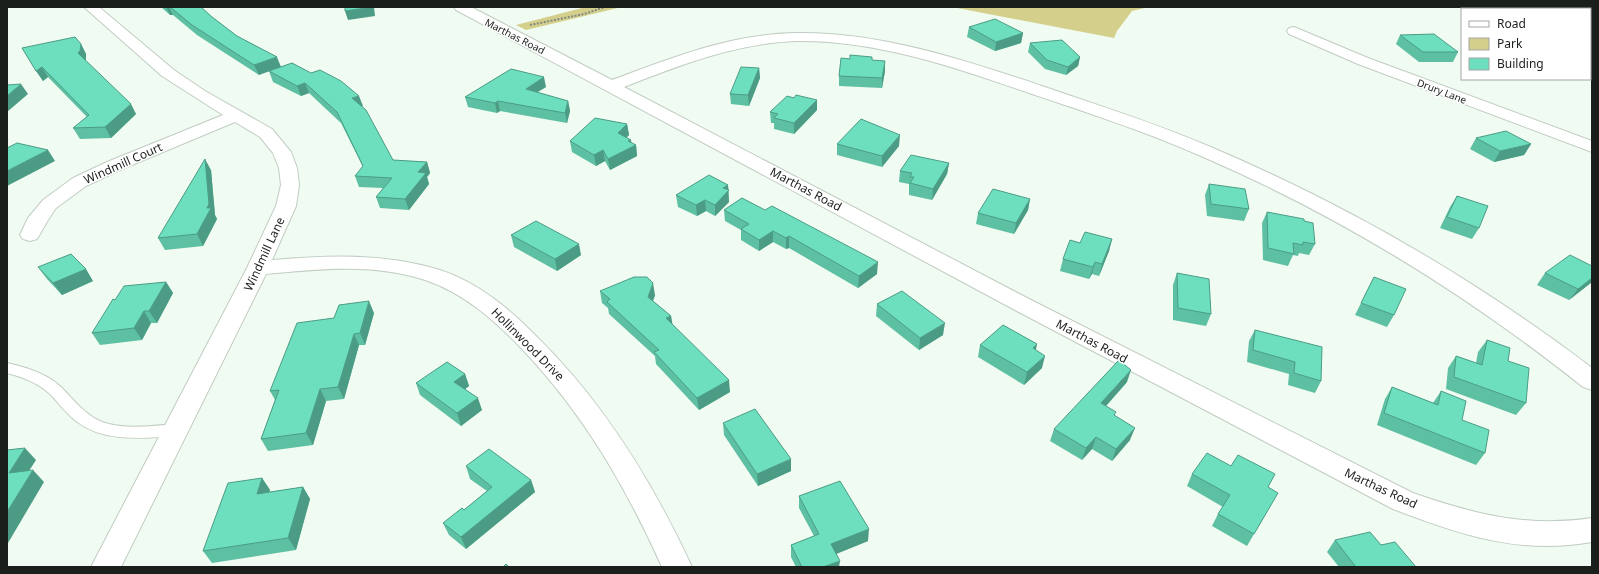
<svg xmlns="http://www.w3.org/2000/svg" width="1599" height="574" viewBox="0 0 1599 574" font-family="'Noto Sans',sans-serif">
<rect width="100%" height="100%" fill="#f0fbf1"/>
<g fill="#d5cf8c">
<polygon points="586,7 622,7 526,30 516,25"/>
<polygon points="952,7 1149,7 1132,11 1117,31 1114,38"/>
</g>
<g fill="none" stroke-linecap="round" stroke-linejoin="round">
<defs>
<path id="lane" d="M 7,363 C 26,367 48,374 62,388 C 75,401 85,415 102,422 C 125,430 152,426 176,424 L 181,426 L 184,430 L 181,434 L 176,436 C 143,438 104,443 76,421 C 67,414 60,405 53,397 C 41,384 23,377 7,373 Z"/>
<g id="street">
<path d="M 84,7 L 99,7 L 174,70 L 205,91 L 272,129 L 291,152 L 297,168 L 299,185 L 296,206 L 272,260 C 329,255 385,253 440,270 C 479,283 510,309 538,338 C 605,404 653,483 692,567 L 662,567 C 626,487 583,413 522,349 C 494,320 464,293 425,280 C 374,263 318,269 266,274 L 121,567 L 91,567 L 247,268 L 276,206 L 281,185 L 279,168 L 273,153 L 260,137 L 235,122 L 120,170 L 86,186 L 56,208 L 48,220 L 37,239 L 30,241 L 23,239 L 20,235 L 28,218 L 43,200 L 73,178 L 107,162 L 223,115 L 162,76 Z"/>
<path d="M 454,7 L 471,7 L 612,80 C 671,58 733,33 798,33 C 881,32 964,60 1042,86 C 1100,106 1158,124 1213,148 C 1349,206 1475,279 1592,368 L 1592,390 L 1583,387 C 1465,293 1340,216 1201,156 C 1146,132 1089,113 1032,94 C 957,68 877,40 797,41 C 736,43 680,65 624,87 L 1031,300 L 1413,493 C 1473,514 1528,528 1592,518 L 1592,542 C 1519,555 1461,535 1393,509 L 1015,310 L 456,10 Z"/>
<polygon points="1503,7 1521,7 1523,9 1505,9"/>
<polygon points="1294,27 1368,58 1592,141 1592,152 1358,64 1289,34 1287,31 1289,28"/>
<rect x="1590" y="31" width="2" height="8"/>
</g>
</defs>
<use href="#lane" stroke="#c1ccc2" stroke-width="2"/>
<use href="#street" stroke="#c1ccc2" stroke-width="2"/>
<g stroke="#818882" stroke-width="2" stroke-dasharray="2 1.5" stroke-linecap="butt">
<polyline points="1565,7 1572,9"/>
<polyline points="1590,15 1592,16"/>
<polyline points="530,25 584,14 605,7"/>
</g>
<use href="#lane" fill="#fff" fill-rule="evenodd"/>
<use href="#street" fill="#fff" fill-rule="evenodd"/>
</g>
<g fill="#5ec0a3">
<polygon points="161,7 201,7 212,17 237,36 277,57 259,75 197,35 173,15 170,15"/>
<polygon points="969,27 1023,33 1021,43 995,51 967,37"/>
<polygon points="1400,35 1458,52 1453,62 1419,62 1396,44"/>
<polygon points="1030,43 1080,57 1078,66 1066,75 1045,69 1028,52"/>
<polygon points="81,44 86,54 86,61 136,114 111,138 80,139 73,128 87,117 48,77 43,81 22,48"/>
<polygon points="872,60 885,71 882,88 839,86 839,76"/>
<polygon points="292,63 363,106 362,106 393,160 427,162 430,173 427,177 429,184 409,210 380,208 376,197 383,188 359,187 355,176 363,167 341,123 309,93 301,96 273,82 269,71"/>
<polygon points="759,68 760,78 749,106 731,104 730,94"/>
<polygon points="546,87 537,92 568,101 570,111 567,123 500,111 497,113 468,107 465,97"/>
<polygon points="817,110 794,134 774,129 774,123 771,123 770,112"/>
<polygon points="627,124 629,135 626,138 631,140 631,143 636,145 637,156 610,170 605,161 596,166 572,152 570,141"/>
<polygon points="1476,138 1531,144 1524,155 1494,162 1470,149"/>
<polygon points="837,144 899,146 882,167 837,155"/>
<polygon points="949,163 947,174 932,200 909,195 909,184 899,182 900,171"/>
<polygon points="211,170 215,215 217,219 203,246 165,250 158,238"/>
<polygon points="1209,184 1249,209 1244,221 1207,216 1205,195"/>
<polygon points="728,185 729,202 715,216 706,211 697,216 678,207 676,195"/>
<polygon points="1457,196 1479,228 1472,239 1440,228 1450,207"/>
<polygon points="742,198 877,274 858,288 789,248 786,249 773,242 759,251 741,240 741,230 725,221 724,210"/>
<polygon points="1030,199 1028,210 1014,234 976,224 978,213"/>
<polygon points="1267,212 1304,221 1315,244 1309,255 1299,253 1298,256 1293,255 1288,266 1263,260 1262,223"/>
<polygon points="511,235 581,255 557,271 514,247"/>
<polygon points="1112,239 1109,251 1099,276 1092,274 1089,279 1060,271 1063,259 1080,243"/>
<polygon points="1592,266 1592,282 1569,300 1537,285 1545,273"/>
<polygon points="38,267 93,281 62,295 47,279"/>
<polygon points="1177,273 1211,314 1206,326 1173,320 1173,285"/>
<polygon points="1374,277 1394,315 1387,327 1355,315"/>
<polygon points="166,282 173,293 157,323 151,323 142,340 100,345 92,333 115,300"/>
<polygon points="600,291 655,295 653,301 671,316 672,324 730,392 699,410 656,364 655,356 609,314 608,308 602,303"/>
<polygon points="877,304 943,335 919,350 876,316"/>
<polygon points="374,313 365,345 359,345 344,399 326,401 313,445 268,451 261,439 275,400 270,391 334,318"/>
<polygon points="1255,330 1321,381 1315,393 1288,385 1289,374 1247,362 1249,341"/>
<polygon points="1487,340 1508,361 1526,403 1516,415 1446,389 1448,368 1456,356 1476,363 1478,352"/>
<polygon points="980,345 1036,350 1042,368 1024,385 978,357"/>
<polygon points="465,374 469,386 465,389 482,410 461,426 420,395 416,383"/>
<polygon points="1127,382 1106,406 1115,416 1130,440 1112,461 1092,449 1082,460 1050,441 1054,429"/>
<polygon points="1392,387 1433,403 1441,391 1485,453 1476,465 1377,425 1385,399"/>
<polygon points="723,423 791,471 758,486 724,435"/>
<polygon points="466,466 531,480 535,492 466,549 449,535 443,523 464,510 487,491 470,479"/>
<polygon points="1192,474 1268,487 1271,505 1247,546 1212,526 1218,514 1223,507 1187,486"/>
<polygon points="262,478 270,490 269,492 303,487 310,499 296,550 212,563 203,551"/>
<polygon points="799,496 868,541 836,554 839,567 796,567 791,557 791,545 814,536 799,508"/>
<polygon points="1335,540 1381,545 1416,567 1339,567 1327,552"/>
</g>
<g fill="#4c9c85">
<polygon points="166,7 169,7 173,15 170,15"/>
<polygon points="372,7 374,7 375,16 348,20 345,11"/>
<polygon points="1023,33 1021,43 995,51 996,42"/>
<polygon points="81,44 86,54 86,61 78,53"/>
<polygon points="277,57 281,67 259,75 254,65"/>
<polygon points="1080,57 1078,66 1066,75 1068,67"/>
<polygon points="885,61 885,71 882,88 882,78"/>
<polygon points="42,67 48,77 43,81 36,71"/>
<polygon points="759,68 760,78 749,106 748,95"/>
<polygon points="544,77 546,87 528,98 526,89"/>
<polygon points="305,83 309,93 301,96 297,86"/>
<polygon points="21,84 28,94 7,112 7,96"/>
<polygon points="359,96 363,106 356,108 352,98"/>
<polygon points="817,100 817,110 794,134 794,123"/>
<polygon points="498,101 500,111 497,113 495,103"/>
<polygon points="568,101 570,111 567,123 565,113"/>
<polygon points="131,104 136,114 111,138 105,127"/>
<polygon points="627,124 629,135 620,144 618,133"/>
<polygon points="900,135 899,146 882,167 882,156"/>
<polygon points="631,140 632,147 636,145 637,156 610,170 608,159 628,141"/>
<polygon points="1531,144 1524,155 1494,162 1500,151"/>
<polygon points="48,150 55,161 7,186 7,171"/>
<polygon points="603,150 605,161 596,166 594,155"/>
<polygon points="205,159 211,170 215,215 217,219 203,246 197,234 207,208"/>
<polygon points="427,162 430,173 427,177 429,184 409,210 405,199 418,172"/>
<polygon points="949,163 947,174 932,200 933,189"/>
<polygon points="728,185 729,202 715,216 715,205 723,188"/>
<polygon points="1030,199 1028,210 1014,234 1016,223"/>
<polygon points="705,200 706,211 697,216 696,205"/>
<polygon points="773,231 773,242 759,251 759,240"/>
<polygon points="789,236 789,248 786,249 786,238"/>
<polygon points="1112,239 1109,251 1099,276 1102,264"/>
<polygon points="579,244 581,255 557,271 555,259"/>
<polygon points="878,262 877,274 858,288 859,276"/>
<polygon points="1095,262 1092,274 1089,279 1093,267"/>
<polygon points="86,269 93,281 62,295 53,283"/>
<polygon points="1592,278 1592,282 1569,300 1578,289"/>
<polygon points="166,282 173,293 157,323 149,311"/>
<polygon points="653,283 655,295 650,309 648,297"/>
<polygon points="369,301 374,313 365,345 360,333"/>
<polygon points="144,311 151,323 142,340 134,328"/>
<polygon points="671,316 673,327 666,318"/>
<polygon points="945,323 943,335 919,350 920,338"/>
<polygon points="354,334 359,345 344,399 338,387"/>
<polygon points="1037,344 1035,356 1033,348"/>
<polygon points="1045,356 1042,368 1024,385 1027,372"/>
<polygon points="1131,370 1127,382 1098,415 1101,403"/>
<polygon points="465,374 469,386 459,394 454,382"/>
<polygon points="729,380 730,392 699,410 697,398"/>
<polygon points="320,389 326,401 313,445 306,433"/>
<polygon points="478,398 482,410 461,426 457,413"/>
<polygon points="1135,428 1130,440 1112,461 1116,449"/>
<polygon points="1096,437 1092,449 1082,460 1086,448"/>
<polygon points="25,448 36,460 20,485 9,473"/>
<polygon points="791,459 791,471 758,486 757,474"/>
<polygon points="33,470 44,482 8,543 7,542 7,512"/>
<polygon points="262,478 270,490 265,506 257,494"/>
<polygon points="531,480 535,492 466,549 461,537"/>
<polygon points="303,487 310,499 296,550 288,538"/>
<polygon points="869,529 868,541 831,556 831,544"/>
<polygon points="840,561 839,567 823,567"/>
</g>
<g fill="#6ddfbe" stroke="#4c9c85">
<polygon points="170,7 201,7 212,17 237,36 277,57 254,65 192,25"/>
<polygon points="345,7 372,7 345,11"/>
<polygon points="995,19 1023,33 996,42 969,27"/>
<polygon points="1434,34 1458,52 1423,52 1400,35"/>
<polygon points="75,37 81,44 80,51 78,53 131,104 105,127 73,128 89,115 42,67 36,71 22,48"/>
<polygon points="1062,40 1080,57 1068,67 1047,60 1030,43"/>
<polygon points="850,55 872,57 872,60 885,61 882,78 839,76 841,58 850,59"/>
<polygon points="292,63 311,73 320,70 341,81 359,96 352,98 366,110 393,160 427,162 418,172 426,173 405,199 376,197 392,178 355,176 363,166 337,112 305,83 297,86 269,71"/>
<polygon points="741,67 759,68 748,95 730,94"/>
<polygon points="511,69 544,77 526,89 568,101 565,113 498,101 495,103 465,97"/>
<polygon points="21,84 7,96 7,85"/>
<polygon points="796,95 817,100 794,123 774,118 778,114 770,112 787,96 794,98"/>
<polygon points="595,118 627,124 618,133 631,140 628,141 636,145 608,159 603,150 594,155 570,141"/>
<polygon points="861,119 900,135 882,156 837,144"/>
<polygon points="1506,131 1531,144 1500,151 1476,138"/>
<polygon points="17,143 48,150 7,171 7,148"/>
<polygon points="911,155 949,163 933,189 910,183 914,177 910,177 912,173 900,171"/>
<polygon points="205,159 209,204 207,208 211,208 197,234 158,238"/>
<polygon points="709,175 728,185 723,188 729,190 715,205 705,200 696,205 676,195"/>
<polygon points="1209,184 1245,189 1249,209 1211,204"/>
<polygon points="993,189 1030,199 1016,223 978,213"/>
<polygon points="1457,196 1488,206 1479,228 1447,217"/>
<polygon points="742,198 765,210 772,206 878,262 859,276 789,236 786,238 773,231 759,240 741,229 749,224 724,210"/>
<polygon points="1267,212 1304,219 1304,221 1313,223 1315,244 1303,242 1303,245 1293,243 1294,254 1268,248"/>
<polygon points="536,221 579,244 555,259 511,235"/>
<polygon points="1085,232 1112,239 1102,264 1095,262 1093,267 1063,259 1070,240 1080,243"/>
<polygon points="71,254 86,269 53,283 38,267"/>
<polygon points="1570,255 1592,266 1592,278 1578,289 1545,273"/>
<polygon points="1177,273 1209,279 1211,314 1178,308"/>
<polygon points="634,277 647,277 653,283 648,297 671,316 666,318 729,380 697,398 654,352 659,350 607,302 610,299 600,291"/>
<polygon points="1374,277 1406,289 1394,315 1361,303"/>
<polygon points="166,282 149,311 144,311 134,328 92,333 113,299 115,300 124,286"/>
<polygon points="902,291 945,323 920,338 877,304"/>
<polygon points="369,301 360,333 354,334 338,387 320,389 306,433 261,439 279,390 270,391 297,323 334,318 339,305"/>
<polygon points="1003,325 1037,344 1033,348 1045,356 1027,372 980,345"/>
<polygon points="1255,330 1322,347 1321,381 1294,373 1295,362 1253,350"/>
<polygon points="1487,340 1510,348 1508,361 1529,368 1526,403 1454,377 1456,356 1482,365"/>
<polygon points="1119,360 1131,370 1101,403 1116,412 1114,415 1135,428 1116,449 1096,437 1086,448 1054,429"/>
<polygon points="447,362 465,374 454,382 478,398 457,413 416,383"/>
<polygon points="1392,387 1438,405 1441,391 1466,401 1462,420 1489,430 1485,453 1384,413"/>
<polygon points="755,409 791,459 757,474 723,423"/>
<polygon points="25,448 9,473 33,470 7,512 7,450"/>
<polygon points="489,449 531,480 461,537 443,523 462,508 464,510 492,487 466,466"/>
<polygon points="1207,453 1231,466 1238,455 1275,474 1268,487 1278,493 1254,534 1218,514 1230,495 1192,474"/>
<polygon points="262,478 257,494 303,487 288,538 203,551 228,483"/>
<polygon points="840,481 869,529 831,544 840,561 823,567 802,567 791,545 819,534 799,496"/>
<polygon points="1370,532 1381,545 1395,542 1416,567 1356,567 1335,540"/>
<polygon points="506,564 509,567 503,567"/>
</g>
<g text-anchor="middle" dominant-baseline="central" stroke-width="3" stroke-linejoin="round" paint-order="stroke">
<g font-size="10" fill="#1b1f1c" stroke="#fff">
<text transform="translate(515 36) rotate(27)">Marthas Road</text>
<text transform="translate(1442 91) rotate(21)">Drury Lane</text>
</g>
<g font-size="12" fill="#1b1f1c" stroke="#fff">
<text transform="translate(123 163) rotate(-24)">Windmill Court</text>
<text transform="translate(806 189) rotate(28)">Marthas Road</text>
<text transform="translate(264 254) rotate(-65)">Windmill Lane</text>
<text transform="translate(1092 341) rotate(28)">Marthas Road</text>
<text transform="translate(528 344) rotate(45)">Hollinwood Drive</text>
<text transform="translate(1381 488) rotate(25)">Marthas Road</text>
</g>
</g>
<rect width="1599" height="574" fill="none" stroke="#1b1f1c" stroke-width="16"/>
<rect x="1461" y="8" width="130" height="72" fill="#ffffff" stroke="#a4a5a4"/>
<rect x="1469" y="21" width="20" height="6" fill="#ffffff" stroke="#a4a5a4"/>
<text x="1497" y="28" font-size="12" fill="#1b1f1c">Road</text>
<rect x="1469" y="38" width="20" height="12" fill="#d5cf8c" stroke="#a4a5a4"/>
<text x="1497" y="48" font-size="12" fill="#1b1f1c">Park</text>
<rect x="1469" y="58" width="20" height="12" fill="#6ddfbe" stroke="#a4a5a4"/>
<text x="1497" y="68" font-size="12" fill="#1b1f1c">Building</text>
</svg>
